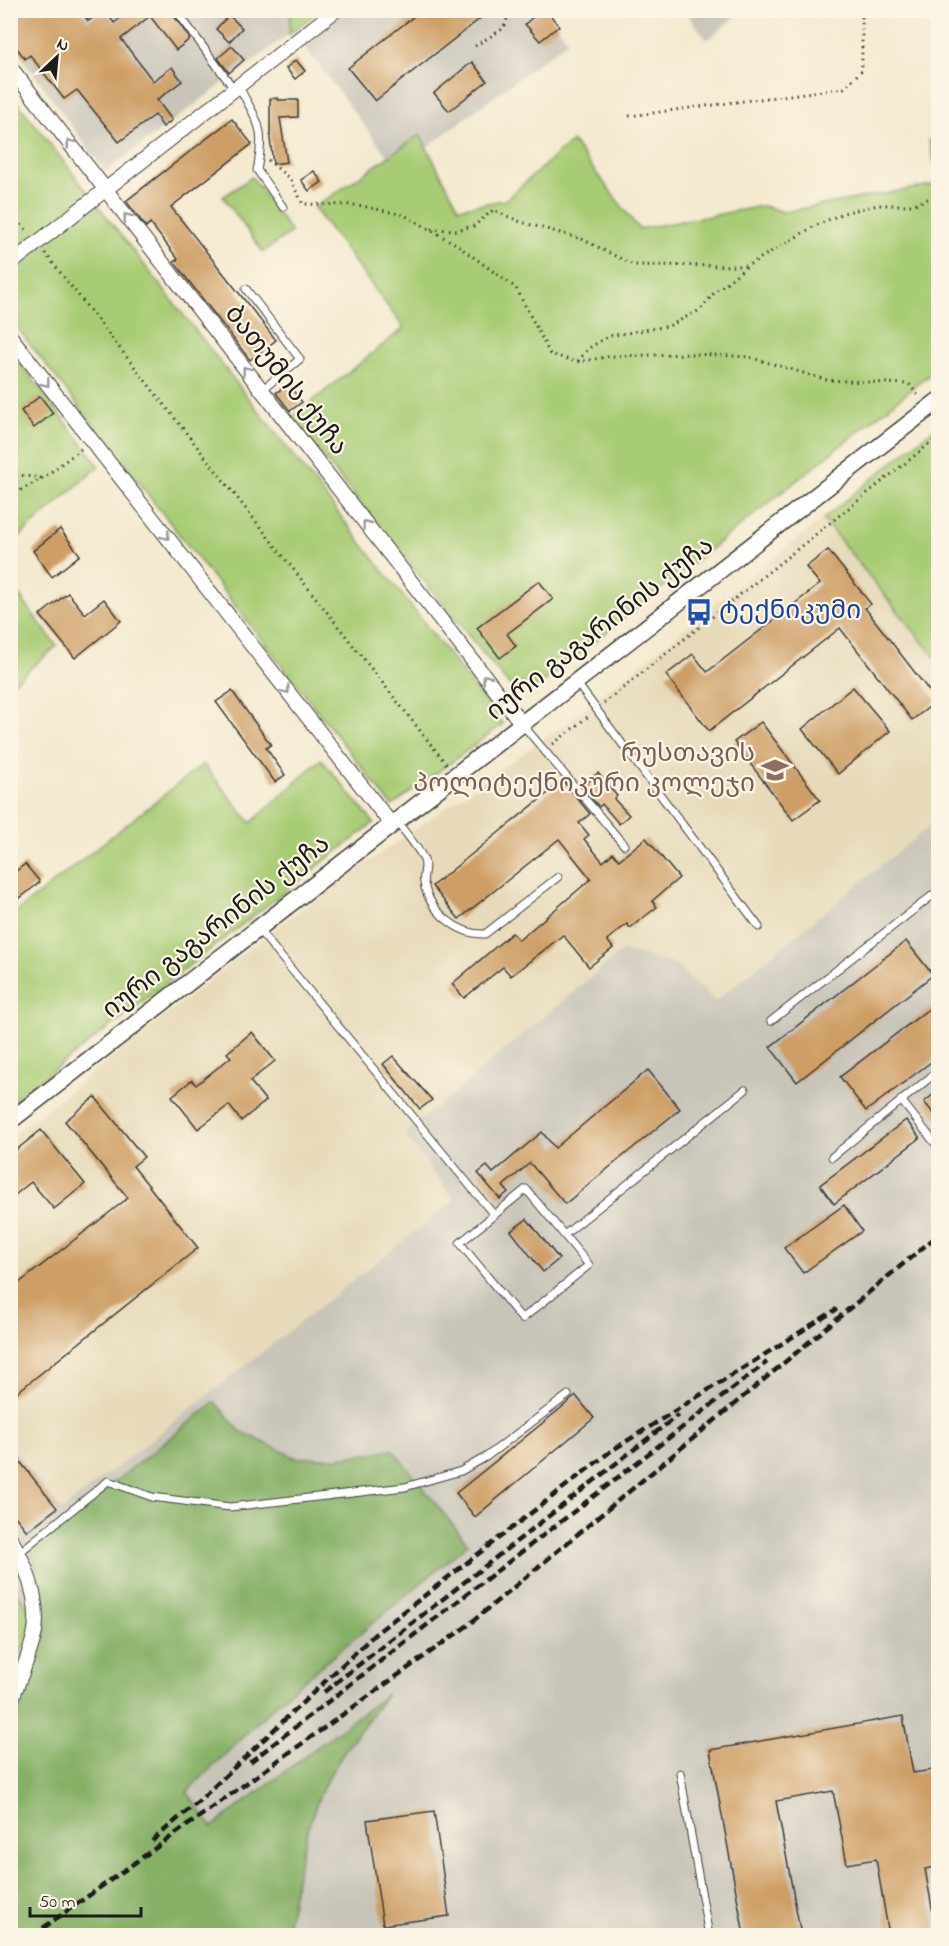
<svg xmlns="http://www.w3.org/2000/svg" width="949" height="1946" viewBox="0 0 949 1946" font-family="'Indie Flower','Noto Sans Georgian',sans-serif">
<rect width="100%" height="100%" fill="#fcf5e5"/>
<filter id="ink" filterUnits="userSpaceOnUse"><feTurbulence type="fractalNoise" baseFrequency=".0167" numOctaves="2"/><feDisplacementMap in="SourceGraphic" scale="12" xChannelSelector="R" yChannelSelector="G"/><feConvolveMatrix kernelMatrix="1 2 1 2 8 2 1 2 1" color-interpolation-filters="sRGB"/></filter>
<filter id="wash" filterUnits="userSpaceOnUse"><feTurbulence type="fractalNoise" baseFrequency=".008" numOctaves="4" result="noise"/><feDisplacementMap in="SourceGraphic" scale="24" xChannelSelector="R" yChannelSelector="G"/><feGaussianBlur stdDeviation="1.35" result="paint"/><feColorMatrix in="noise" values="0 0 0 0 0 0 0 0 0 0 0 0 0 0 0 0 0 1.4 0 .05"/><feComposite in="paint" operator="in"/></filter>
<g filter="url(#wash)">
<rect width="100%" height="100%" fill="#f4ead0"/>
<polygon fill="#e7daba" points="823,519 938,661 938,819 714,1001 675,964 430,1114 405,1135 455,1200 62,1510 11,1446 11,1137 278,926 569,721"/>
<g fill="#c8c4b8">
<polygon points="347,10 546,11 568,41 427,147 420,135 388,157 302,43"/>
<polygon points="10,11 291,11 289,34 105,172 11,42"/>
<polygon points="685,11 743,11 707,40"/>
<polygon points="938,819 938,1935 11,1935 10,1446 62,1510 455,1200 404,1135 623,950 675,964 715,1001"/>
</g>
<g fill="#a8cc75" stroke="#627448" stroke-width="1.5">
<polygon points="291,11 291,10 319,11 289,34"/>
<polygon points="10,93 503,724 392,806 11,320"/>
<polygon points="420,135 459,208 505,200 572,141 639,229 763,206 784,212 938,184 938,368 539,686 509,685 291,418 404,328 314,208"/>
<polygon points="938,138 938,177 929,140"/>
<polygon points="252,177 291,232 263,252 223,197"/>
<polygon points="10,349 99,466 11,544 10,544"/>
<polygon points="938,425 938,661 823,519"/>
<polygon points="11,585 57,646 11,685 10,685"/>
<polygon points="321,759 374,823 11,1103 11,916 203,764 251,823"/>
<polygon points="11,1585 31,1612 29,1629 11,1682"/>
</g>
<path fill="#86b066" stroke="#516641" stroke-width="1.5" d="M 215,1402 L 240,1431 L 296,1458 L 338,1458 L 393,1450 L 468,1544 L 279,1701 L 187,1792 L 212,1827 L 387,1694 C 363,1727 335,1759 319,1797 C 301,1841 294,1889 286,1935 L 11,1936 L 11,1735 L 44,1626 L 43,1591 L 30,1549 Z"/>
<g id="blocks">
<g fill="#cd9e65">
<polygon points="10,10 80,10 88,21 105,10 114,23 131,10 170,10 190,39 176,50 150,16 121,39 153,81 172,67 182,81 157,100 172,120 163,127 155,115 119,142 77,90 64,99 30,55 25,59 10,39"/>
<polygon points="422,10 491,10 375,101 348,68"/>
<polygon points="541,10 546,10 559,26 540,41 525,24"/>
<polygon points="229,15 242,28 229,42 216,29"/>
<polygon points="232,46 244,60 229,73 218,58"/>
<polygon points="296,60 305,71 295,79 286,68"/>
<polygon points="472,62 487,81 449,111 434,93"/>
<polygon points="278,98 278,100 298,100 298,117 280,118 287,162 273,164 270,138 270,99"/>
<polygon points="232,119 252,144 171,207 276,340 250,360 174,262 178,259 150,223 146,227 126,201"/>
<polygon points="314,171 322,182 309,191 301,180"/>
<polygon points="288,384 302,402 290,411 276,393"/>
<polygon points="40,396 53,413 34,428 21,411"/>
<polygon points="60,529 80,555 52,577 33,551"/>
<polygon points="828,550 871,604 865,608 937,701 912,720 840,628 709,731 666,675 693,654 707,672 820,584 806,567"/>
<polygon points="539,581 553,599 507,634 516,646 500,658 477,628"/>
<polygon points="68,593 85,614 104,599 121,621 75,658 40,615"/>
<polygon points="853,687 890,731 838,774 802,729"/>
<polygon points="232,691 271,745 266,748 285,775 275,782 216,702"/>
<polygon points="761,722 820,800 793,820 734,742"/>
<polygon points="598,773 617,796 614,799 629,815 619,824 602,804 599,807 582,787"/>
<polygon points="563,781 590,814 579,823 589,835 584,839 603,862 613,853 619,860 646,838 679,878 652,901 657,907 630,928 627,924 607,940 613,948 589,967 563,935 511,976 503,967 464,998 452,984 512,933 519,940 591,879 559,839 459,919 432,886"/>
<polygon points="25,864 40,882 10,906 10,876"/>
<polygon points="906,941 933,975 797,1082 770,1047"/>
<polygon points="939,1001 939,1056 866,1111 840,1077"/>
<polygon points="252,1032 275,1061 250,1081 266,1101 241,1121 229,1105 198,1129 172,1096 192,1080 196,1085 231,1057 227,1053"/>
<polygon points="393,1056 432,1100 420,1109 383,1064"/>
<polygon points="648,1070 680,1109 565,1204 530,1163 503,1186 508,1192 500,1199 478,1173 487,1166 493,1173 542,1132 555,1148"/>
<polygon points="939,1090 939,1120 924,1102"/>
<polygon points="95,1097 144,1157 133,1166 198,1248 10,1398 10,1290 128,1198 65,1121"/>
<polygon points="906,1120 920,1138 834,1204 820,1185"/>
<polygon points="41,1130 85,1184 54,1209 31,1182 10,1199 10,1155"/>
<polygon points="844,1205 862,1231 803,1273 784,1248"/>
<polygon points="527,1219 559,1259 543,1272 511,1231"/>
<polygon points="576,1396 594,1418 475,1517 456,1493"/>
<polygon points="10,1449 57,1508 27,1531 10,1510"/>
<polygon points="903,1716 913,1773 933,1770 939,1797 939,1866 925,1869 937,1935 889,1935 876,1859 847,1864 833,1791 776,1801 801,1935 744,1935 710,1750"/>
<polygon points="434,1811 449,1916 383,1925 367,1820"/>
</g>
</g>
</g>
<g filter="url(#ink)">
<use href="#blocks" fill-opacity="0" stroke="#3c3b37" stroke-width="1.5"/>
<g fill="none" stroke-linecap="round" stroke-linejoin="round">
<defs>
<g id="service">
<polyline points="176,10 234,89"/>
<path d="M 238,85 C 258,123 266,126 257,170 L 283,207"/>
<polyline points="246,289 300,359 262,390"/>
<polyline points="576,682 759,927"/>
<polyline points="522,724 624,845"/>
<path d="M 397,821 C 405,833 418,847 424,860 C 427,867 422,876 424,883 C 429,911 458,935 485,934 L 558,877"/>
<polyline points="258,929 494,1215 526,1189 589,1265 522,1319 460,1243 494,1215"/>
<polyline points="771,1021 938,891"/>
<polyline points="901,1100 938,1147"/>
<polyline points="832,1157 938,1071"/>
<polyline points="564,1235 745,1090"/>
<polyline points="10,1560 108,1481 152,1497 230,1507 405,1487 461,1471 486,1457 568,1395"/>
<polyline points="680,1773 709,1936"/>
</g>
<g id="minor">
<polyline points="10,67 522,724"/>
<polyline points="10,264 336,10"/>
<polyline points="10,336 392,825"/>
<path d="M 10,1538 C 26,1564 40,1600 35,1632 C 30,1656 18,1681 10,1704"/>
</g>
<polyline id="tertiary" points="10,1121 938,401"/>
</defs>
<use href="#service" stroke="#3c3b37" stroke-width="9"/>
<use href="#minor" stroke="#3c3b37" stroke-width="16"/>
<use href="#tertiary" stroke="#3c3b37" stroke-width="19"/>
<g stroke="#3c3b37" stroke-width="3" stroke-dasharray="1.5 4.5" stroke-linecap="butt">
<polyline points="475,46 504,28 510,10"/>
<polyline points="629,116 844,88 862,70 862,10"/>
<polyline points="268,160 290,179 303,204 357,205 404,215 454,243 516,288 550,354 577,362 612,356 695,354 749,357 827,380 909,384 920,398"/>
<polyline points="10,210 28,232"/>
<polyline points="431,229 456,230 474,226 493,210 521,222 582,239 633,265 745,266"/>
<polyline points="45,253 447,765"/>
<polyline points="578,361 589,348 609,336 669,326 700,310 715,292 747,266 813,227 843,213 878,205 912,205 938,195"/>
<polyline points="10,474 41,478"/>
<polyline points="10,496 43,478 81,449"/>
<polyline points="604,703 938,437"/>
<polyline points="553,744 590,715"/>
</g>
<use href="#service" stroke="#fff" stroke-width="7"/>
<use href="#minor" stroke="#fff" stroke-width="14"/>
<use href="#tertiary" stroke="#fff" stroke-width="16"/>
<g stroke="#1c1c1c" stroke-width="4.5" stroke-dasharray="9 4.5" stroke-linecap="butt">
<polyline points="324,1692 678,1415"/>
<polyline points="250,1762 767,1362"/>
<polyline points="152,1841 202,1798 375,1634 611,1451 837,1309"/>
<polyline points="32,1936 467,1626 938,1235"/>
</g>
</g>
<defs><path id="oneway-chevron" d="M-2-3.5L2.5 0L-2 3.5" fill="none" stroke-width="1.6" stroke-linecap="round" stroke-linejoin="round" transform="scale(1.5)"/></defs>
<g stroke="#999">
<use href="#oneway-chevron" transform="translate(70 143) rotate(-128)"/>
<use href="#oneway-chevron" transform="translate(127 217) rotate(-128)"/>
<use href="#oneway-chevron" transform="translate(246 370) rotate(-128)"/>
<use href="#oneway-chevron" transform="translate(46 383) rotate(52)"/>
<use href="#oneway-chevron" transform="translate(366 524) rotate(-128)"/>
<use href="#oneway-chevron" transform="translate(166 536) rotate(52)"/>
<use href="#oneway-chevron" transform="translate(486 678) rotate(-128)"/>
<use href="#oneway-chevron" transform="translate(286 690) rotate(52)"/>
</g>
</g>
<defs>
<symbol id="bus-bare" viewBox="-9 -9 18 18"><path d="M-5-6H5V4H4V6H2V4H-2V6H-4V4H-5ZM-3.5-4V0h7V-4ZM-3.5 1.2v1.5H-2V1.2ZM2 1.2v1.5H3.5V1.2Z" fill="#1a4fb4" stroke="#fcf5e5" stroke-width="2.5" paint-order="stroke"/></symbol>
<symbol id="university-bare" viewBox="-9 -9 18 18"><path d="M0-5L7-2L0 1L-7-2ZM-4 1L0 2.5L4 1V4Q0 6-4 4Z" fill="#8d6e63" stroke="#fcf5e5" stroke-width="2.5" paint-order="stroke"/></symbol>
</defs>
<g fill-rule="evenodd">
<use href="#bus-bare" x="680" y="593" width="38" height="38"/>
<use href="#university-bare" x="756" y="751" width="38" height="38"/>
</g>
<g text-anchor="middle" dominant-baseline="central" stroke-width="4.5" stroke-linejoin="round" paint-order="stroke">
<g font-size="26" fill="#1c1c1c" stroke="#fcf5e5">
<text transform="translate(285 381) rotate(52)">ბათუმის ქუჩა</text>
<text transform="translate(601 630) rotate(-38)">იური გაგარინის ქუჩა</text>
<text transform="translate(217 928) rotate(-38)">იური გაგარინის ქუჩა</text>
</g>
<g font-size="26" fill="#164399" stroke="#fcf5e5" text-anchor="start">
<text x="719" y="612">ტექნიკუმი</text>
</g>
<g font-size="26" fill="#785e54" stroke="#fcf5e5" text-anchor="end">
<text x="755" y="755">რუსთავის<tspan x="755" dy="30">პოლიტექნიკური კოლეჯი</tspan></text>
</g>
</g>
<rect width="949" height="1946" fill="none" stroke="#fcf5e5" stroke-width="36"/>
<g transform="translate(57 57) rotate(26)" stroke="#fcf5e5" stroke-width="4.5" paint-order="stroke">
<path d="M0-4.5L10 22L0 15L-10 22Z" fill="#1c1c1c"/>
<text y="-9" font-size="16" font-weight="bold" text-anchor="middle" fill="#1c1c1c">N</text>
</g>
<path d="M30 1907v9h111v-9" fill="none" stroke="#1c1c1c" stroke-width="3"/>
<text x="39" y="1907" font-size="18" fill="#1c1c1c" stroke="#fcf5e5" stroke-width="4.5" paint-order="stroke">50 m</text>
</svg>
